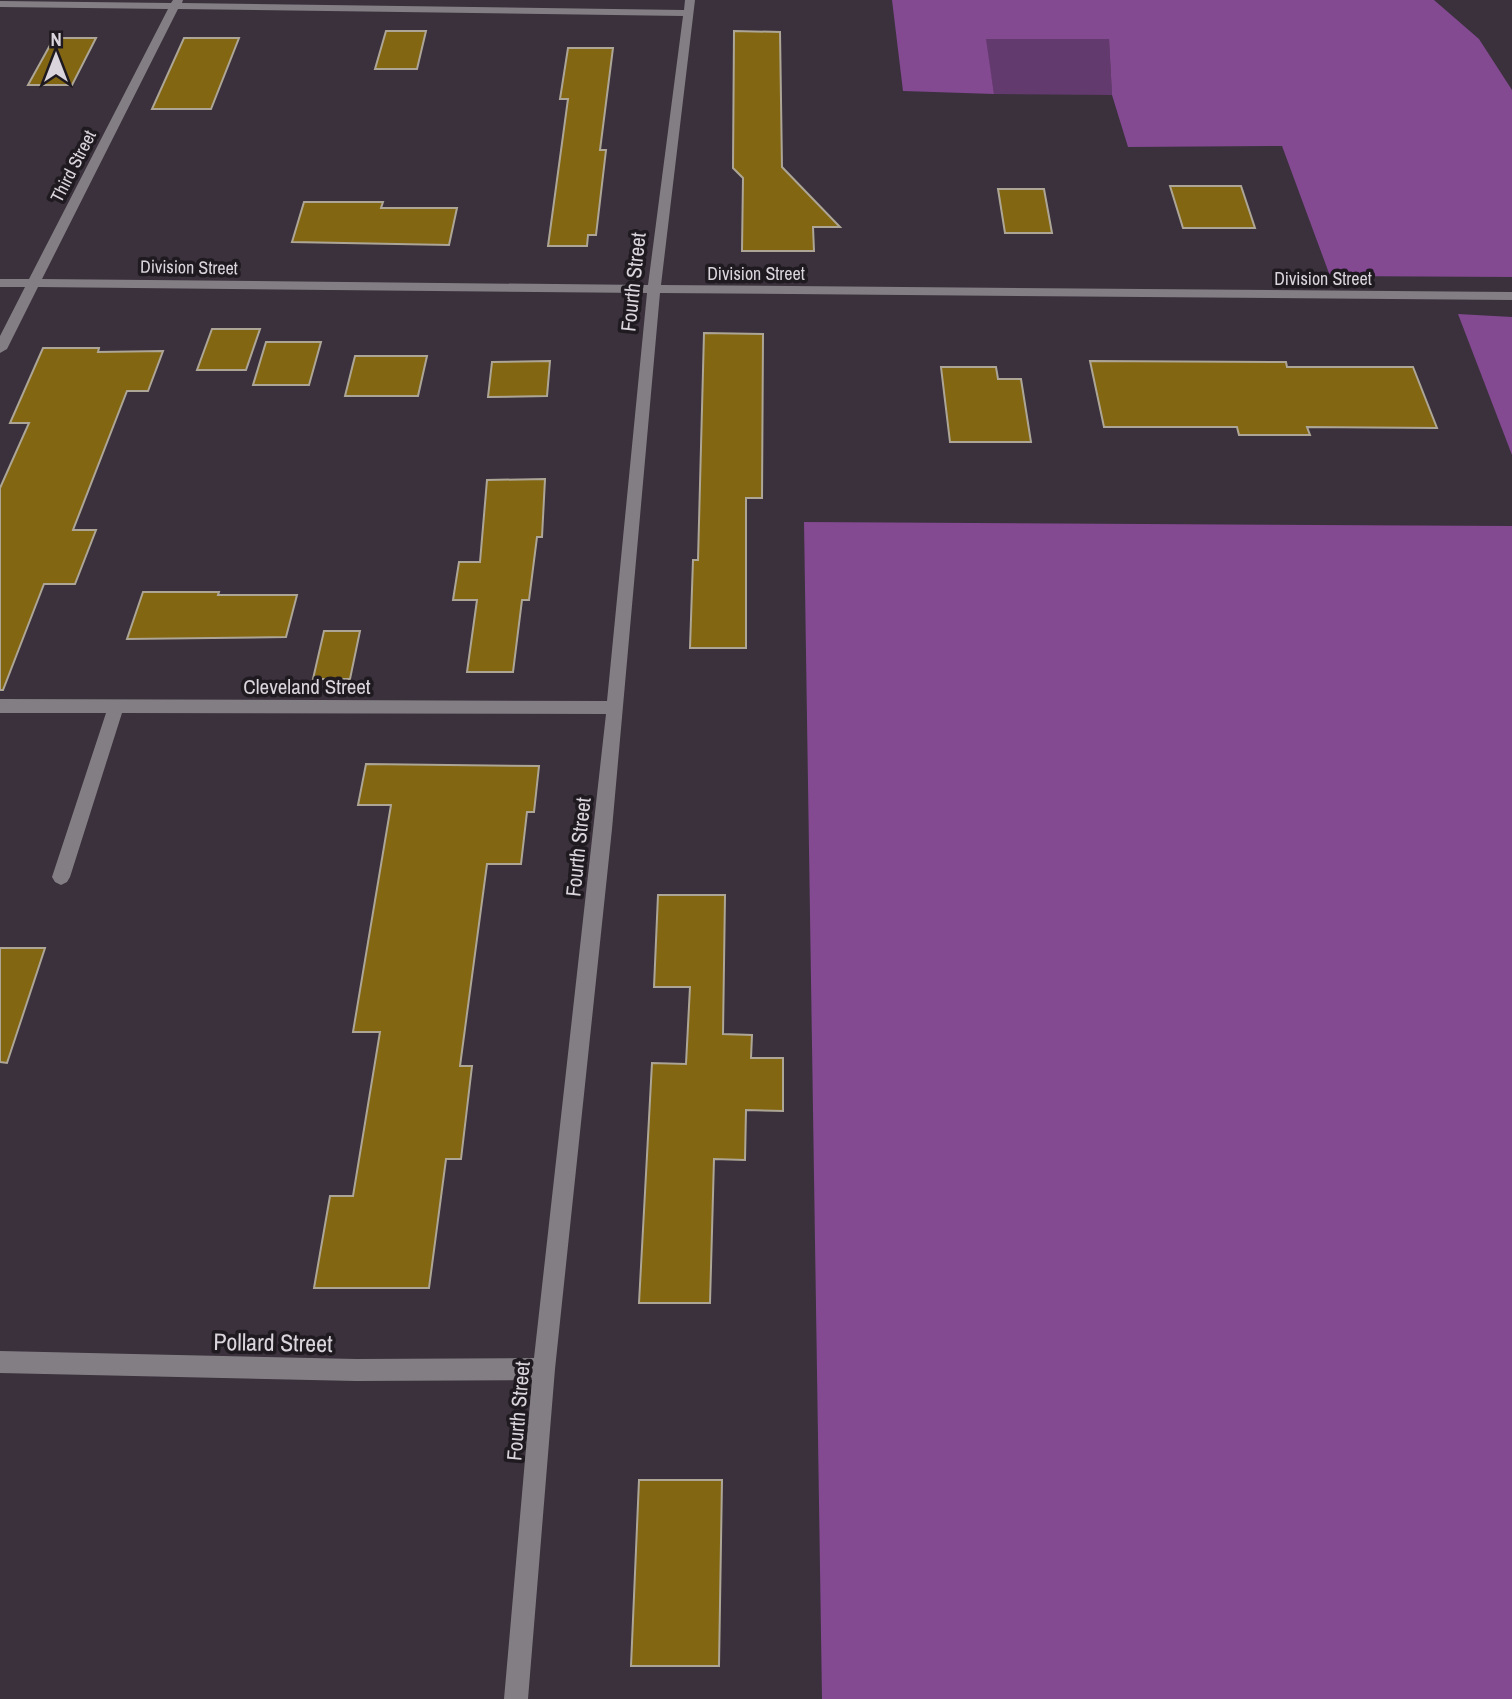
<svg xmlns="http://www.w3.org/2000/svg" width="1512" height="1699" viewBox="0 0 1512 1699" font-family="'Archivo Narrow',sans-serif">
<rect width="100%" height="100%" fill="#3a313c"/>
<polygon fill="#633a6d" points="985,39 1109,39 1112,95 994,94"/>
<g fill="#834991">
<polygon points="892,0 1434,0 1479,39 1512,90 1512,277 1330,276 1282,146 1128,147 1112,95 1109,39 986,39 994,94 903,91"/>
<polygon points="1458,314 1512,317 1512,455"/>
<polygon points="804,522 1512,526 1512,1699 822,1699"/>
</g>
<g fill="#836612" stroke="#ada696" stroke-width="2">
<polygon points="386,31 426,31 417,69 375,69"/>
<polygon points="734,31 780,32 782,167 840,227 813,227 814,251 742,251 743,178 733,168"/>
<polygon points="54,38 96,38 72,85 28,85"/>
<polygon points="184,38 239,38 211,109 152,109"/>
<polygon points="568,48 613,48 600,150 606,150 596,235 588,235 587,246 548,246 568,99 560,99"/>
<polygon points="1170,186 1241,186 1255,228 1183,228"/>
<polygon points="998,189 1044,189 1052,233 1005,233"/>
<polygon points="304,202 383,202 381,208 457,208 449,245 292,242"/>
<polygon points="212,329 260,329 246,370 197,370"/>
<polygon points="704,333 763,334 762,498 746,498 746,648 690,648 693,560 698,560"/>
<polygon points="266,342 321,342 309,385 253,385"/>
<polygon points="43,348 99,348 98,352 163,351 148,391 127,391 73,530 96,530 75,584 44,584 3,690 0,690 0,488 29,423 10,423"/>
<polygon points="355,356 427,356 418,396 345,396"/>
<polygon points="550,361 547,396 488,397 492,362"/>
<polygon points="1090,361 1286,362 1287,367 1413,367 1437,428 1307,427 1310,435 1239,435 1237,427 1104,427"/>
<polygon points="941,367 996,367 998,379 1021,379 1031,442 950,442"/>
<polygon points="545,479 542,537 537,537 529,600 522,600 513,672 467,672 477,600 453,600 459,562 480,562 487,480"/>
<polygon points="143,592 219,592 218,595 297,595 286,637 127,639"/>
<polygon points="324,631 360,631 350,679 313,679"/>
<polygon points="366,764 539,766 534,812 527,812 521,864 487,864 460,1066 472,1066 461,1159 446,1159 429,1288 314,1288 330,1196 353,1196 380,1032 353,1032 391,805 358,805"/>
<polygon points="658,895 725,895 723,1034 752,1035 751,1058 783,1058 783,1111 746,1110 745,1160 714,1159 710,1303 639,1303 652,1063 686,1064 690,987 654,987"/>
<polygon points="0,948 45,948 7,1063 0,1062"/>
<polygon points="639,1480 722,1480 719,1666 631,1666"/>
</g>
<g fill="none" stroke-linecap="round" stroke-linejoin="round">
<path fill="#837e84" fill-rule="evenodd" d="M 173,0 L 183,0 L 182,3 L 684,10 L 685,0 L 695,0 L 661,285 L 1512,292 L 1512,300 L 660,293 L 612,829 L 555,1369 L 528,1699 L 504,1699 L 532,1380 L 356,1381 L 0,1373 L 0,1351 L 356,1359 L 534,1358 L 606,714 L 122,713 L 70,877 L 67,882 L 61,885 L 55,882 L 52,877 L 106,713 L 0,713 L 0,699 L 607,701 L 647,293 L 38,287 L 7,349 L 0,353 L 0,336 L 25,287 L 0,287 L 0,279 L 29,279 L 168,9 L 0,7 L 0,1 L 171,3 ZM 178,9 L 683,16 L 648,285 L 42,279 Z"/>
</g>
<g text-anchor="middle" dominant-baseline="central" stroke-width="7" stroke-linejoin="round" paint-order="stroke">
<g font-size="18" fill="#dad4dc" stroke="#1f1a20">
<text transform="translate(73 166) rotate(-63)">Third Street</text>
<text transform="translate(189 267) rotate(1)">Division Street</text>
<text x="756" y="273">Division Street</text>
<text x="1323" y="278">Division Street</text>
</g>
<g font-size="21" fill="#dad4dc" stroke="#1f1a20">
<text transform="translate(633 282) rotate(-84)">Fourth Street</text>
<text x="307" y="686">Cleveland Street</text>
<text transform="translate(578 847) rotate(-84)">Fourth Street</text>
<text transform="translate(518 1411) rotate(-85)">Fourth Street</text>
</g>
<g font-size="24" fill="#dad4dc" stroke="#1f1a20">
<text transform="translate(273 1342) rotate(1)">Pollard Street</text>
</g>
</g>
<g transform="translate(56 56)" stroke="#1f1a20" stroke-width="5" paint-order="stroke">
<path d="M0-5L12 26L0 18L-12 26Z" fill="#dad4dc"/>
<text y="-10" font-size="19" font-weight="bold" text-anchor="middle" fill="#dad4dc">N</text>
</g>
</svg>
